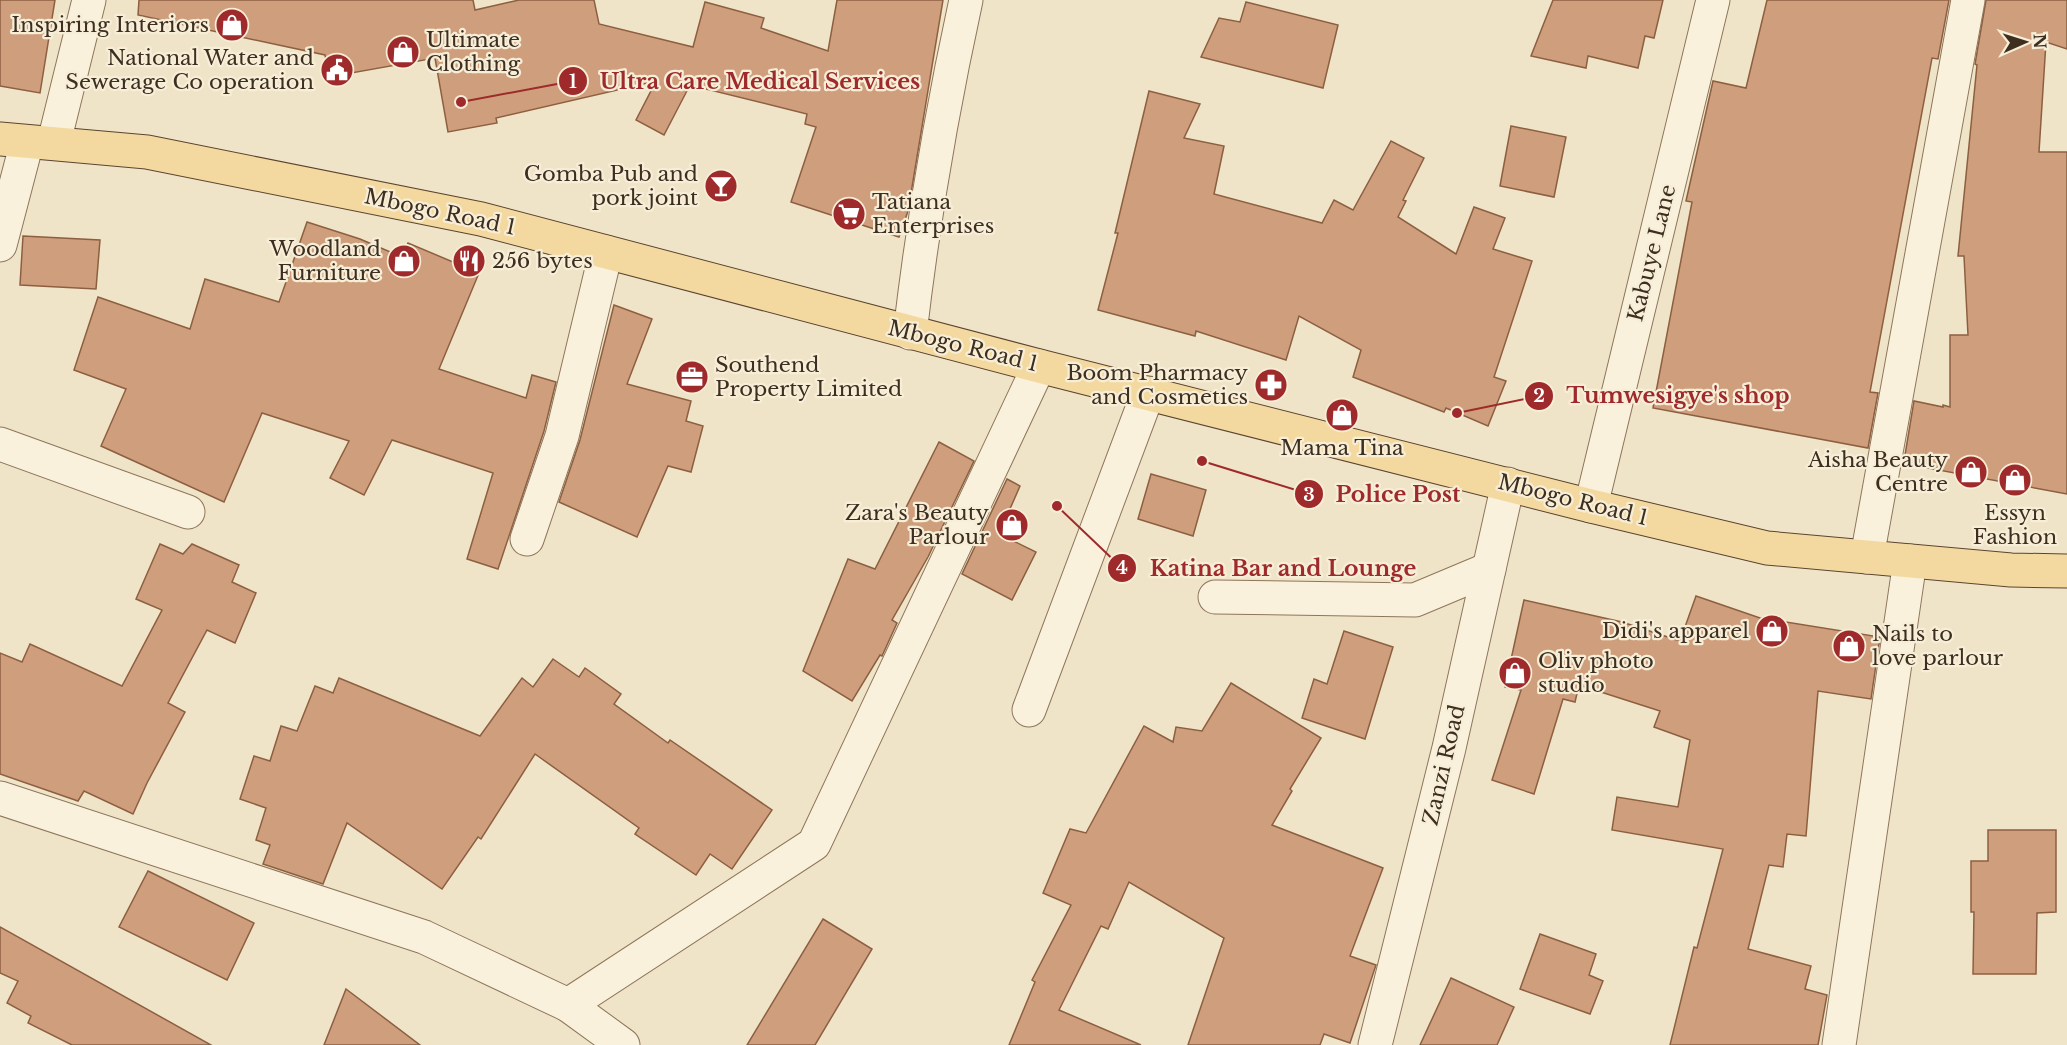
<svg xmlns="http://www.w3.org/2000/svg" width="2067" height="1045" viewBox="0 0 2067 1045" font-family="'Libre Baskerville',serif">
<rect width="100%" height="100%" fill="#f0e4c8"/>
<g fill="#cf9f7d" stroke="#8d5f41" stroke-width="1.5">
<polygon points="0,0 55,0 40,93 0,86"/>
<polygon points="139,0 473,0 475,10 519,0 594,0 599,24 693,47 705,2 764,18 761,28 828,51 837,0 943,0 908,211 899,237 791,202 816,127 805,124 807,114 690,85 664,135 636,120 656,81 496,118 497,123 448,132 435,58 329,77 325,55 138,15"/>
<polygon points="1553,0 1663,0 1654,38 1645,36 1638,68 1588,56 1586,68 1531,56"/>
<polygon points="1767,0 1949,0 1938,59 1932,58 1870,392 1878,393 1868,448 1653,408 1692,202 1686,201 1713,81 1746,88"/>
<polygon points="1986,0 2067,0 2067,49 2046,42 2039,152 2067,152 2067,494 1906,464 1907,455 1905,455 1914,401 1943,407 1943,405 1950,407 1950,335 1968,335 1964,256 1958,256 1977,65 1975,64"/>
<polygon points="1246,2 1338,25 1323,88 1201,57 1219,18 1240,22"/>
<polygon points="1149,91 1200,104 1184,138 1224,146 1214,194 1322,223 1334,200 1353,210 1391,141 1424,158 1403,200 1406,201 1398,217 1456,254 1474,207 1505,218 1493,249 1532,261 1494,377 1506,381 1488,426 1446,408 1444,412 1353,377 1361,350 1299,316 1286,360 1196,331 1195,336 1098,310 1118,233 1115,233"/>
<polygon points="1511,126 1566,137 1554,197 1500,186"/>
<polygon points="307,222 360,239 402,257 408,243 479,273 439,369 526,398 532,375 556,382 544,431 498,569 467,559 493,473 392,440 364,495 330,478 349,441 262,413 224,502 101,446 126,389 74,370 98,297 190,329 205,279 279,302"/>
<polygon points="23,236 100,240 96,289 20,285"/>
<polygon points="614,305 652,319 627,384 691,401 686,421 703,426 691,472 668,466 637,537 559,502 580,440"/>
<polygon points="939,442 974,461 928,557 892,620 897,623 882,656 880,655 852,701 803,671 848,559 875,569"/>
<polygon points="1151,474 1206,490 1193,536 1138,519"/>
<polygon points="1007,479 1020,486 999,534 1036,552 1012,600 962,574"/>
<polygon points="160,544 183,554 192,544 239,565 232,582 256,593 235,643 207,630 168,703 185,712 147,783 133,814 84,791 78,801 0,774 0,653 22,662 30,644 122,686 162,610 136,599"/>
<polygon points="1696,596 1760,618 1880,637 1871,699 1818,691 1806,836 1787,834 1783,867 1769,865 1748,949 1811,966 1805,989 1827,995 1818,1045 1670,1045 1694,947 1697,948 1723,849 1612,830 1617,797 1678,807 1690,740 1654,727 1660,711 1579,685 1575,702 1563,699 1534,794 1492,780 1521,690 1505,687 1524,600 1622,622 1680,641"/>
<polygon points="1344,631 1393,647 1365,739 1302,718 1314,679 1327,684"/>
<polygon points="553,659 579,677 585,668 621,694 614,704 668,743 670,740 772,810 732,869 710,854 696,875 635,834 639,828 535,754 481,839 478,837 442,889 347,823 323,884 263,864 270,845 256,840 266,808 240,799 254,756 270,761 281,726 297,731 315,686 333,693 339,678 480,736 522,678 533,687"/>
<polygon points="1231,683 1321,738 1290,789 1292,791 1272,825 1383,868 1350,956 1376,965 1350,1043 1324,1034 1320,1045 1188,1045 1224,938 1129,882 1108,929 1101,926 1059,1010 1141,1045 1009,1045 1035,982 1032,980 1071,905 1043,893 1070,829 1086,833 1144,726 1173,742 1176,727 1202,731"/>
<polygon points="1988,830 2056,830 2056,912 2037,913 2036,974 1973,974 1974,912 1971,912 1971,861 1988,861"/>
<polygon points="148,871 254,923 227,980 119,927"/>
<polygon points="823,919 872,949 815,1045 747,1045"/>
<polygon points="0,927 211,1045 72,1045 28,1023 31,1016 7,1003 18,981 0,973"/>
<polygon points="1540,934 1596,954 1589,975 1603,981 1590,1014 1520,989"/>
<polygon points="1451,978 1514,1007 1497,1045 1420,1045"/>
<polygon points="346,989 420,1045 324,1045"/>
</g>
<g fill="none" stroke-linecap="round" stroke-linejoin="round">
<defs>
<g id="minor">
<polyline points="54,142 89,0"/>
<polyline points="0,245 27,142"/>
<path d="M 910,333 C 923,221 942,110 966,0"/>
<polyline points="0,444 188,512"/>
<polyline points="1591,506 1713,0"/>
<polyline points="527,539 562,436 606,252"/>
<polyline points="1867,557 1968,0"/>
<polyline points="1215,597 1415,600 1489,569"/>
<polyline points="1029,710 1148,393"/>
<polyline points="0,798 424,937 568,1005 814,844 1039,366"/>
<polyline points="568,1005 623,1045"/>
<polyline points="1375,1045 1449,748 1508,484"/>
<polyline points="1839,1045 1910,561"/>
</g>
<polyline id="major" points="0,139 147,152 481,219 1039,366 1591,506 1767,548 2011,570 2067,571"/>
</defs>
<use href="#minor" stroke="#8d765c" stroke-width="35"/>
<use href="#major" stroke="#5b4430" stroke-width="35"/>
<use href="#minor" stroke="#faf1dc" stroke-width="33"/>
<use href="#major" stroke="#f3d9a0" stroke-width="33"/>
</g>
<defs>
<symbol id="shop-disc" viewBox="-11 -11 22 22"><circle r="9.5" fill="#9e2a2b" stroke="#f7eed8"/><path d="M-5-2.5h2.3a2.7 3.5 0 0 1 5.4 0H5L5.5 6h-11ZM-1.5-2.5h3a1.5 2.3 0 0 0-3 0Z" fill="#fff"/></symbol>
<symbol id="civic-disc" viewBox="-11 -11 22 22"><circle r="9.5" fill="#9e2a2b" stroke="#f7eed8"/><path d="M-.6-6.5H3V-4.5H.6V-3L4-1V1h2V6H-6V1h2V-1L-.6-3ZM-1.2 2.5V6h2.4V2.5Z" fill="#fff"/></symbol>
<symbol id="bar-disc" viewBox="-11 -11 22 22"><circle r="9.5" fill="#9e2a2b" stroke="#f7eed8"/><path d="M-6-5H6L.8 .8V4.5H3.5V6h-7V4.5H-.8V.8Z" fill="#fff"/></symbol>
<symbol id="supermarket-disc" viewBox="-11 -11 22 22"><circle r="9.5" fill="#9e2a2b" stroke="#f7eed8"/><path d="M-6-5.5h2.5l.6 2H6L4.5 2H-2.5L-4.4-4H-6ZM-1.5 3.2a1.3 1.3 0 1 0 .1 0ZM3 3.2a1.3 1.3 0 1 0 .1 0Z" fill="#fff"/></symbol>
<symbol id="restaurant-disc" viewBox="-11 -11 22 22"><circle r="9.5" fill="#9e2a2b" stroke="#f7eed8"/><path d="M-5-6h1v4h1v-4h1v4h1v-4h1v5L-1.5 .5V6h-2V.5L-5-1ZM5-6V6H3V1.5H1.5Q1.5-4 5-6Z" fill="#fff"/></symbol>
<symbol id="office-disc" viewBox="-11 -11 22 22"><circle r="9.5" fill="#9e2a2b" stroke="#f7eed8"/><path d="M-6-3h4V-5.5h4V-3h4V5H-6ZM-1-4.5V-3h2v-1.5ZM-6 0V1H6V0Z" fill="#fff"/></symbol>
<symbol id="pharmacy-disc" viewBox="-11 -11 22 22"><circle r="9.5" fill="#9e2a2b" stroke="#f7eed8"/><path d="M-2-6h4v4h4v4h-4v4h-4v-4h-4v-4h4Z" fill="#fff"/></symbol>
</defs>
<g fill-rule="evenodd">
<use href="#shop-disc" x="213" y="6" width="38" height="38"/>
<use href="#shop-disc" x="384" y="33" width="38" height="38"/>
<use href="#civic-disc" x="318" y="51" width="38" height="38"/>
<use href="#bar-disc" x="702" y="167" width="38" height="38"/>
<use href="#supermarket-disc" x="830" y="195" width="38" height="38"/>
<use href="#shop-disc" x="385" y="242" width="38" height="38"/>
<use href="#restaurant-disc" x="450" y="242" width="38" height="38"/>
<use href="#office-disc" x="673" y="358" width="38" height="38"/>
<use href="#pharmacy-disc" x="1252" y="366" width="38" height="38"/>
<use href="#shop-disc" x="1323" y="396" width="38" height="38"/>
<use href="#shop-disc" x="1952" y="453" width="38" height="38"/>
<use href="#shop-disc" x="1996" y="461" width="38" height="38"/>
<use href="#shop-disc" x="993" y="506" width="38" height="38"/>
<use href="#shop-disc" x="1753" y="612" width="38" height="38"/>
<use href="#shop-disc" x="1830" y="627" width="38" height="38"/>
<use href="#shop-disc" x="1496" y="654" width="38" height="38"/>
</g>
<g text-anchor="middle" dominant-baseline="central" stroke-width="4.5" stroke-linejoin="round" paint-order="stroke">
<g font-size="21" fill="#3d2e20" stroke="#f7eed8" text-anchor="end">
<text x="209" y="25">Inspiring Interiors</text>
<text x="426" y="40" text-anchor="start">Ultimate<tspan x="426" dy="24">Clothing</tspan></text>
<text x="314" y="58">National Water and<tspan x="314" dy="24">Sewerage Co operation</tspan></text>
<text x="698" y="174">Gomba Pub and<tspan x="698" dy="24">pork joint</tspan></text>
<text x="872" y="202" text-anchor="start">Tatiana<tspan x="872" dy="24">Enterprises</tspan></text>
<text x="381" y="249">Woodland<tspan x="381" dy="24">Furniture</tspan></text>
<text x="492" y="261" text-anchor="start">256 bytes</text>
<text x="715" y="365" text-anchor="start">Southend<tspan x="715" dy="24">Property Limited</tspan></text>
<text x="1248" y="373">Boom Pharmacy<tspan x="1248" dy="24">and Cosmetics</tspan></text>
<text x="1342" y="448" text-anchor="middle">Mama Tina</text>
<text x="1948" y="460">Aisha Beauty<tspan x="1948" dy="24">Centre</tspan></text>
<text x="989" y="513">Zara's Beauty<tspan x="989" dy="24">Parlour</tspan></text>
<text x="2015" y="513" text-anchor="middle">Essyn<tspan x="2015" dy="24">Fashion</tspan></text>
<text x="1749" y="631">Didi's apparel</text>
<text x="1872" y="634" text-anchor="start">Nails to<tspan x="1872" dy="24">love parlour</tspan></text>
<text x="1538" y="661" text-anchor="start">Oliv photo<tspan x="1538" dy="24">studio</tspan></text>
</g>
<g font-size="21" fill="#3d2e20" stroke="#f7eed8">
<text transform="translate(440 212) rotate(12)">Mbogo Road 1</text>
<text transform="translate(1652 253) rotate(-76)">Kabuye Lane</text>
<text transform="translate(963 346) rotate(14)">Mbogo Road 1</text>
<text transform="translate(1573 500) rotate(14)">Mbogo Road 1</text>
<text transform="translate(1444 765) rotate(-77)">Zanzi Road</text>
</g>
</g>
<path fill="none" stroke="#9e2a2b" stroke-width="2" d="M461 102L573 81M1457 413L1539 396M1202 461L1309 494M1057 506L1122 568"/>
<g fill="#9e2a2b" stroke="#f7eed8" stroke-width="2">
<circle cx="461" cy="102" r="6"/>
<circle cx="1457" cy="413" r="6"/>
<circle cx="1202" cy="461" r="6"/>
<circle cx="1057" cy="506" r="6"/>
<circle cx="573" cy="81" r="15"/>
<circle cx="1539" cy="396" r="15"/>
<circle cx="1309" cy="494" r="15"/>
<circle cx="1122" cy="568" r="15"/>
</g>
<g font-size="18" text-anchor="middle" font-weight="bold" fill="#fff">
<text x="573" y="88">1</text>
<text x="1539" y="402">2</text>
<text x="1309" y="501">3</text>
<text x="1122" y="574">4</text>
</g>
<g font-size="22" text-anchor="middle" font-weight="bold" fill="#9e2a2b" stroke="#f7eed8" stroke-width="4.5" stroke-linejoin="round" paint-order="stroke">
<text x="760" y="89">Ultra Care Medical Services</text>
<text x="1678" y="403">Tumwesigye's shop</text>
<text x="1398" y="502">Police Post</text>
<text x="1283" y="576">Katina Bar and Lounge</text>
</g>
<g transform="translate(2025 42) rotate(87)" stroke="#f7eed8" stroke-width="4.5" paint-order="stroke">
<path d="M0-4.5L10 22L0 15L-10 22Z" fill="#3d2e20"/>
<text y="-9" font-size="16" font-weight="bold" text-anchor="middle" fill="#3d2e20">N</text>
</g>
</svg>
